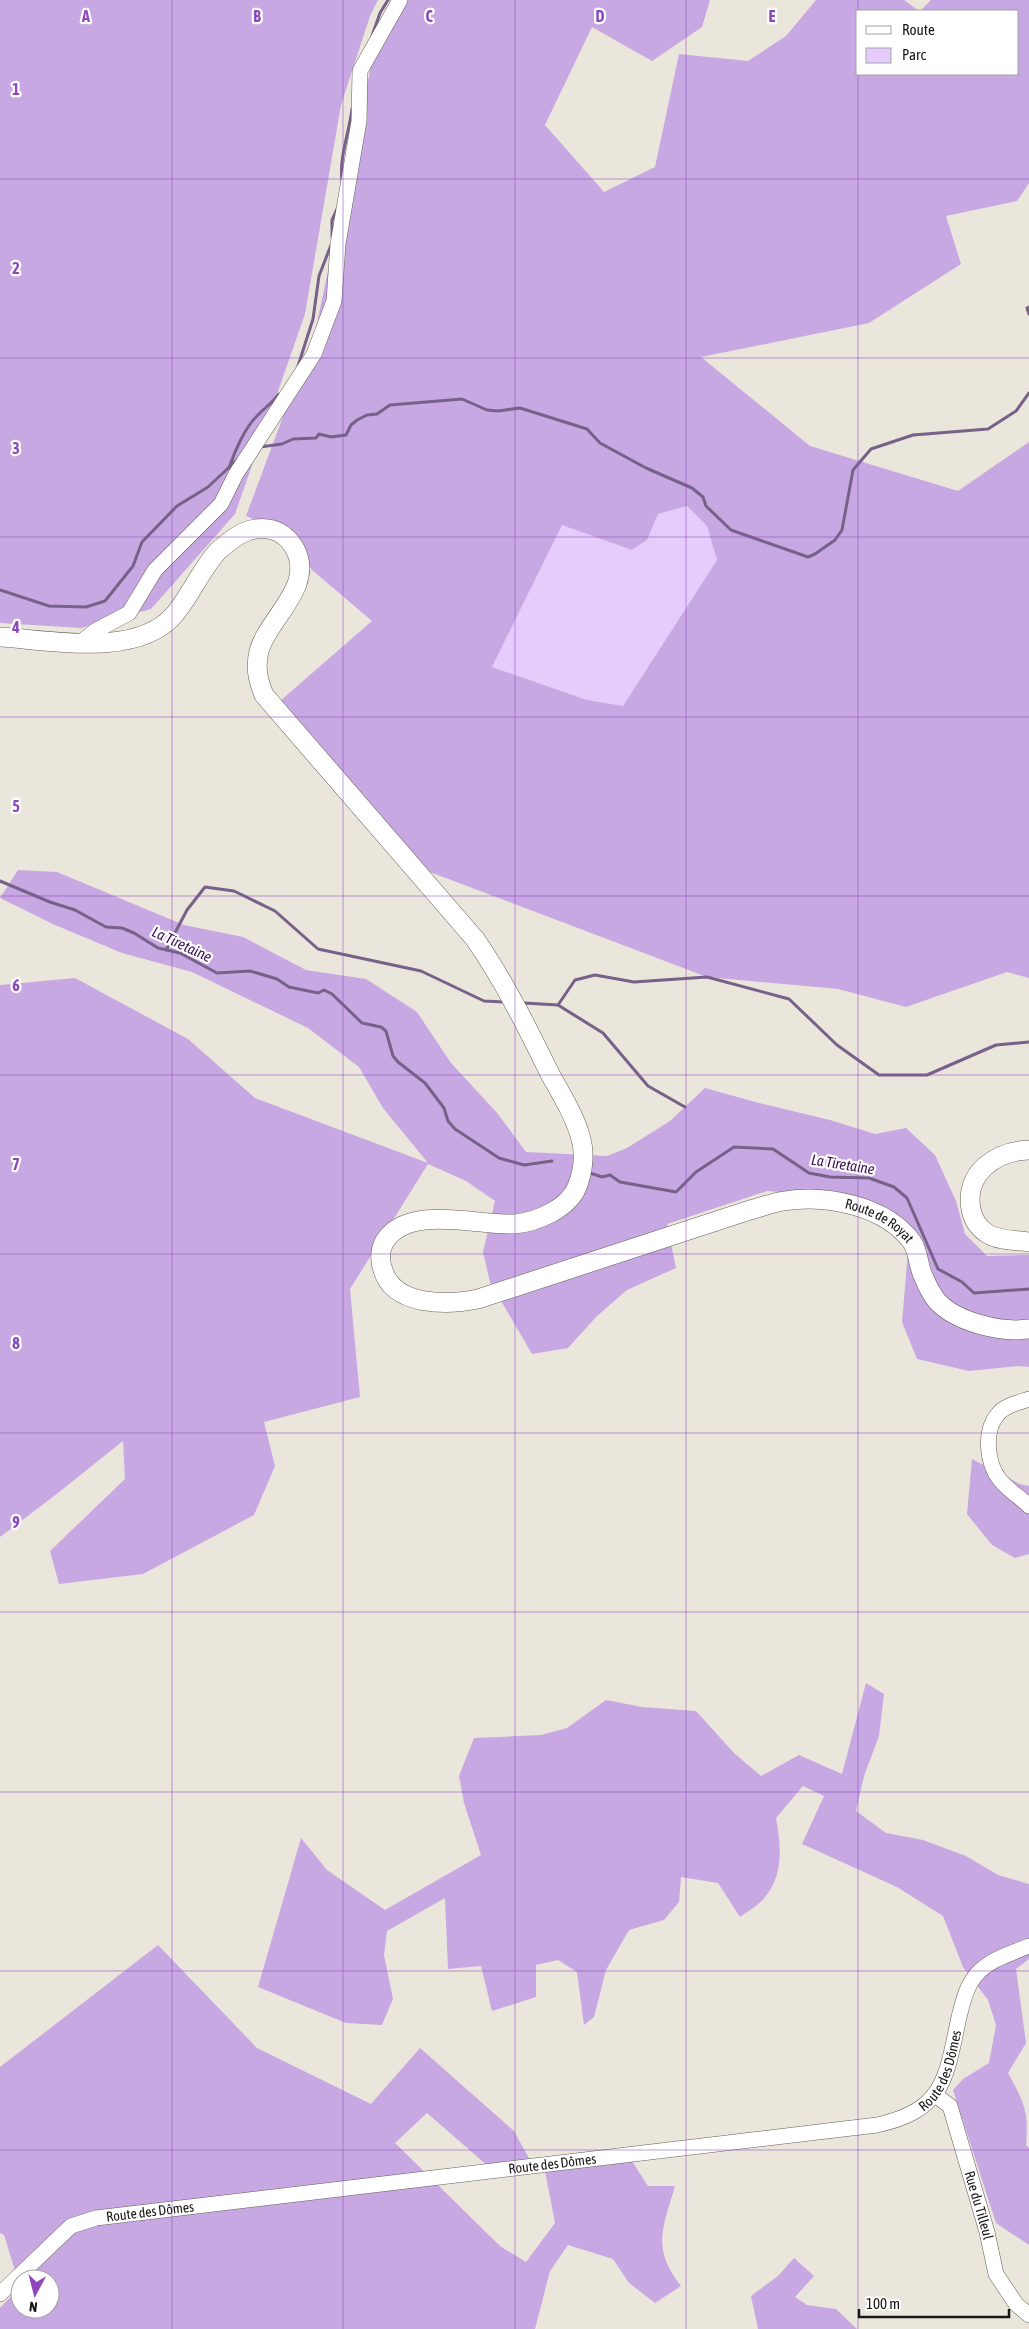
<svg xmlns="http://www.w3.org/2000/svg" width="1029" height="2329" viewBox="0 0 1029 2329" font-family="'Asap Condensed',sans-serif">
<rect width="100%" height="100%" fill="#ebe6dc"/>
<polygon fill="#e6ccfd" points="687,506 707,526 717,560 623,707 587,700 492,667 562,524 632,550 647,540 658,514"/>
<g fill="#c7a8e3" fill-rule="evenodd">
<polygon points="0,0 378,0 370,16 341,105 305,314 235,514 151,609 81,628 0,623"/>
<path d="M 405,0 L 710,0 L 702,27 L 652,61 L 592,27 L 545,125 L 604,192 L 655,167 L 679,54 L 748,61 L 786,36 L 816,0 L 904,0 L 919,11 L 858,11 L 858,74 L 1018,74 L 1018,11 L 920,11 L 931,0 L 1029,0 L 1029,183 L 1017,201 L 946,216 L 961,264 L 869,323 L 701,357 L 810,446 L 958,491 L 1029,442 L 1029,978 L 1007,972 L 906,1007 L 838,989 L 707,977 L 422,869 L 280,701 L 372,621 L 312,570 L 289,534 L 246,516 L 316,328 L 371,66 ZM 687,506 L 707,526 L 717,560 L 623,706 L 587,700 L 492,667 L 562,525 L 632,550 L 647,540 L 658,514 Z"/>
<polygon points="18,870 57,872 184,925 243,937 306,970 366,979 417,1012 451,1063 498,1114 526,1152 607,1156 627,1148 670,1121 705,1088 759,1103 830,1120 875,1134 906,1128 935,1155 956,1201 965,1234 987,1256 1029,1255 1029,1367 1019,1366 969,1371 917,1359 902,1322 910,1228 865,1199 767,1191 667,1224 676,1268 627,1290 597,1316 568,1348 532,1354 490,1282 483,1252 495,1201 466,1181 428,1164 350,1289 360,1397 264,1422 275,1466 254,1515 143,1574 59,1584 50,1551 125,1479 123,1441 58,1493 0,1537 0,985 75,978 188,1039 255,1098 428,1163 383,1108 359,1067 308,1028 192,972 122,953 55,925 0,898"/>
<polygon points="972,1459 1020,1484 1029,1486 1029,1554 1015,1558 992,1545 967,1514"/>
<path d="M 866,1683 L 884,1694 L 879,1736 L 864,1776 L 856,1811 L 886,1833 L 923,1840 L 966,1856 L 998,1875 L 1029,1884 L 1029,1959 L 1016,1969 L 1026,2043 L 1008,2073 C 1024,2102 1029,2111 1026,2145 L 1029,2148 L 1029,2245 L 996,2223 L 953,2090 L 963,2079 L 989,2063 L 996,2025 L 988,2000 L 963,1967 L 943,1916 L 897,1887 L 802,1844 L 824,1796 L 803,1786 L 776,1818 C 781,1844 784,1875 765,1897 C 759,1905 748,1911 740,1917 L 718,1883 L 681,1877 L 679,1902 L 664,1920 L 629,1930 L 606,1970 L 594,2017 L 584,2025 L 577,1972 L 558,1960 L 536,1965 L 536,1997 L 492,2011 L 481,1966 L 448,1969 L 445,1898 L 387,1931 L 384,1955 L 393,1999 L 382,2025 L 346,2023 L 258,1987 L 301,1838 L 327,1870 L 385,1910 L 481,1855 L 464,1803 L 459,1776 L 474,1738 L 541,1735 L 567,1728 L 606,1700 L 642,1707 L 696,1711 L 734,1753 L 761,1776 L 799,1755 L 842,1774 Z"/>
<path d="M 158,1945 L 257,2048 L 371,2104 L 420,2048 L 514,2131 L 531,2162 L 489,2167 L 427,2113 L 395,2143 L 500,2246 L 526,2262 L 555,2223 L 545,2171 L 632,2161 L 648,2186 L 675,2186 C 663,2228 651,2248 681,2286 L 655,2303 L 629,2283 L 613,2259 L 568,2245 L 550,2271 L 535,2329 L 0,2329 L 0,2308 L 20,2287 L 4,2235 L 0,2233 L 0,2067 ZM 20,2279 L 50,2279 L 50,2309 L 20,2309 Z"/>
<polygon points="794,2258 814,2276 795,2297 807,2305 836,2309 857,2329 758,2329 751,2296 778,2276"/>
</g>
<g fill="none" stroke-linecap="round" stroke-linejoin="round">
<g stroke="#776188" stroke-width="3">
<polyline points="372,36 380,13 388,0"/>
<path d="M 342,181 C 339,157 349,134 352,109"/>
<polyline points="332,237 332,220 338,207"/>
<polyline points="1029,307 1027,308 1029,314"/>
<polyline points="298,366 313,319 319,276 331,245"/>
<polyline points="260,447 282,444 293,439 316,438 319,434 331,437 346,435 351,425 357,420 367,415 377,414 390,405 462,399 487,410 498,411 520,408 587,429 600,443 646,468 692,488 703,497 706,506 731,530 808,557 815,554 835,540 842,530 853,470 871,449 913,435 988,429 1016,411 1029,393"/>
<path d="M 229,468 C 234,453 245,427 257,416 C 265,407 271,405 279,394"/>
<polyline points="0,590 49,606 86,607 105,601 133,566 142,542 177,506 208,487 239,458"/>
<polyline points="0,881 50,902 75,910 106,927 122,928 134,933 158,948 180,953 217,973 250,971 277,979 289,987 318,993 324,990 332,994 362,1023 381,1027 386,1031 393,1056 398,1062 425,1083 444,1108 448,1121 455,1129 499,1158 524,1165 552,1161"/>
<polyline points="166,950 187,910 205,887 234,891 275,911 318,949 421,971 484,1001 504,1002"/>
<polyline points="524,1003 558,1005 575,980 595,975 634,982 707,977 789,999 837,1045 879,1075 927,1075 996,1045 1029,1042"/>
<polyline points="558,1005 603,1033 648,1086 685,1107"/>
<polyline points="590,1173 602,1177 610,1175 620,1182 676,1192 696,1172 734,1147 773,1149 809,1173 830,1177 869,1178 894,1187 907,1198 938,1269 962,1282 974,1293 1029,1289"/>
</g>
<defs>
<g id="minor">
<polyline points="81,642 95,631 129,613 155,570 221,504 236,474 314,354 334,301 338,244 359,121 360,71 400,0"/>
<path d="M 1029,1399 C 1018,1403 1005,1405 998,1414 C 983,1431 987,1464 1000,1480 C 1008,1490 1020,1497 1029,1506"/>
<path id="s1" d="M 935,2095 L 950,2106 L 987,2232 L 996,2274 L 1016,2304 L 1029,2315"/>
<path id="s2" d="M 0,2294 L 71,2226 L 96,2218 L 877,2125 C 945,2110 946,2078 959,2017 C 963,2002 966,1987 976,1975 C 990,1959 1010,1954 1029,1946"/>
</g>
<g id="major">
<path id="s3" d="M 0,637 C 50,640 137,658 174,615 C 190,597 204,564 219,550 C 235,536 251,524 273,530 C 283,533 290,540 295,549 C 315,587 268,618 259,651 C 255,668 258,680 264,695 L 475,939 C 504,981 527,1027 550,1074 C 561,1094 575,1116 581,1139 C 585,1154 583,1172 577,1187 C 568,1209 536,1222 515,1224 C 479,1226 413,1205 387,1238 C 380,1247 379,1259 383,1270 C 394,1307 448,1305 478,1299 L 750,1210 C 761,1207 772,1203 784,1201 C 826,1194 886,1206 912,1242 C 919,1252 918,1267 924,1278 C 927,1285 932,1295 937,1301 C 956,1322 1001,1333 1029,1329"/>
<path d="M 1029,1150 C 996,1151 964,1173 971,1209 C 973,1220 978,1228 988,1234 C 1000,1241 1015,1240 1029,1242"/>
</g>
</defs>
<use href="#minor" stroke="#645f57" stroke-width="16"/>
<use href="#major" stroke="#645f57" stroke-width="20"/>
<use href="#minor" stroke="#fff" stroke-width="15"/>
<use href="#major" stroke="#fff" stroke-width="19"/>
</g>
<path fill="none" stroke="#8c48bc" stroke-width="1" stroke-opacity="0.55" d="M 172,0 L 172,2329M 343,0 L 343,2329M 515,0 L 515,2329M 686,0 L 686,2329M 858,0 L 858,2329M 0,179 L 1029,179M 0,358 L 1029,358M 0,537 L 1029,537M 0,717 L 1029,717M 0,896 L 1029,896M 0,1075 L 1029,1075M 0,1254 L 1029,1254M 0,1433 L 1029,1433M 0,1612 L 1029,1612M 0,1792 L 1029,1792M 0,1971 L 1029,1971M 0,2150 L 1029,2150"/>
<g text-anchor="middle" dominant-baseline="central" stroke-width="4.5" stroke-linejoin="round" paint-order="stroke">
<g font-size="14" fill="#191714" stroke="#fff">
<text stroke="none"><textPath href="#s3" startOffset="1880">Route de Royat</textPath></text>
<text stroke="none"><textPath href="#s2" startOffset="1002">Route des Dômes</textPath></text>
<text stroke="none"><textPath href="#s2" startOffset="584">Route des Dômes</textPath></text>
<text stroke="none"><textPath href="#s1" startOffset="122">Rue du Tilleul</textPath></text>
<text stroke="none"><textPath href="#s2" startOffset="179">Route des Dômes</textPath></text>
</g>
<g font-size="15" font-style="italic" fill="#3a1055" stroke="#fff">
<text transform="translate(182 944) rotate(25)">La Tiretaine</text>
<text transform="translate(843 1164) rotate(9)">La Tiretaine</text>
</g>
</g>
<g font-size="16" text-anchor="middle" font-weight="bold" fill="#8c48bc" stroke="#fff" stroke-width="4.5" stroke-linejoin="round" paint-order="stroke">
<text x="86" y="22">A</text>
<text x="257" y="22">B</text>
<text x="429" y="22">C</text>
<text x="600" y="22">D</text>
<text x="772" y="22">E</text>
<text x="16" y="95">1</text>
<text x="16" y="274">2</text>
<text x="16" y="454">3</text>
<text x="16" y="633">4</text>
<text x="16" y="812">5</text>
<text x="16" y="991">6</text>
<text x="16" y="1170">7</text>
<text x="16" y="1349">8</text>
<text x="16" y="1528">9</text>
</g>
<rect x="856" y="10" width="162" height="65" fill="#ffffff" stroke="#a3a2a1"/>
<rect x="866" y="26" width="25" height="8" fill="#ffffff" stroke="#a3a2a1"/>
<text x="902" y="35" font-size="15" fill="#191714">Route</text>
<rect x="866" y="48" width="25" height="15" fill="#e6ccfd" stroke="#a3a2a1"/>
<text x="902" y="60" font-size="15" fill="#191714">Parc</text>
<g transform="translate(35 2294) rotate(187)"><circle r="24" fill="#ffffff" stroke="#a3a2a1"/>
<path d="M0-4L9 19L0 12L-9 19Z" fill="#8c48bc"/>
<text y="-8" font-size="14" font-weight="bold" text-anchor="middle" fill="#191714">N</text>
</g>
<path d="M859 2309v8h150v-8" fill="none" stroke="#191714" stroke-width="2.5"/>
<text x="866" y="2309" font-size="15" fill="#191714" stroke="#ffffff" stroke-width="4" paint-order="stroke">100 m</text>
</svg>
